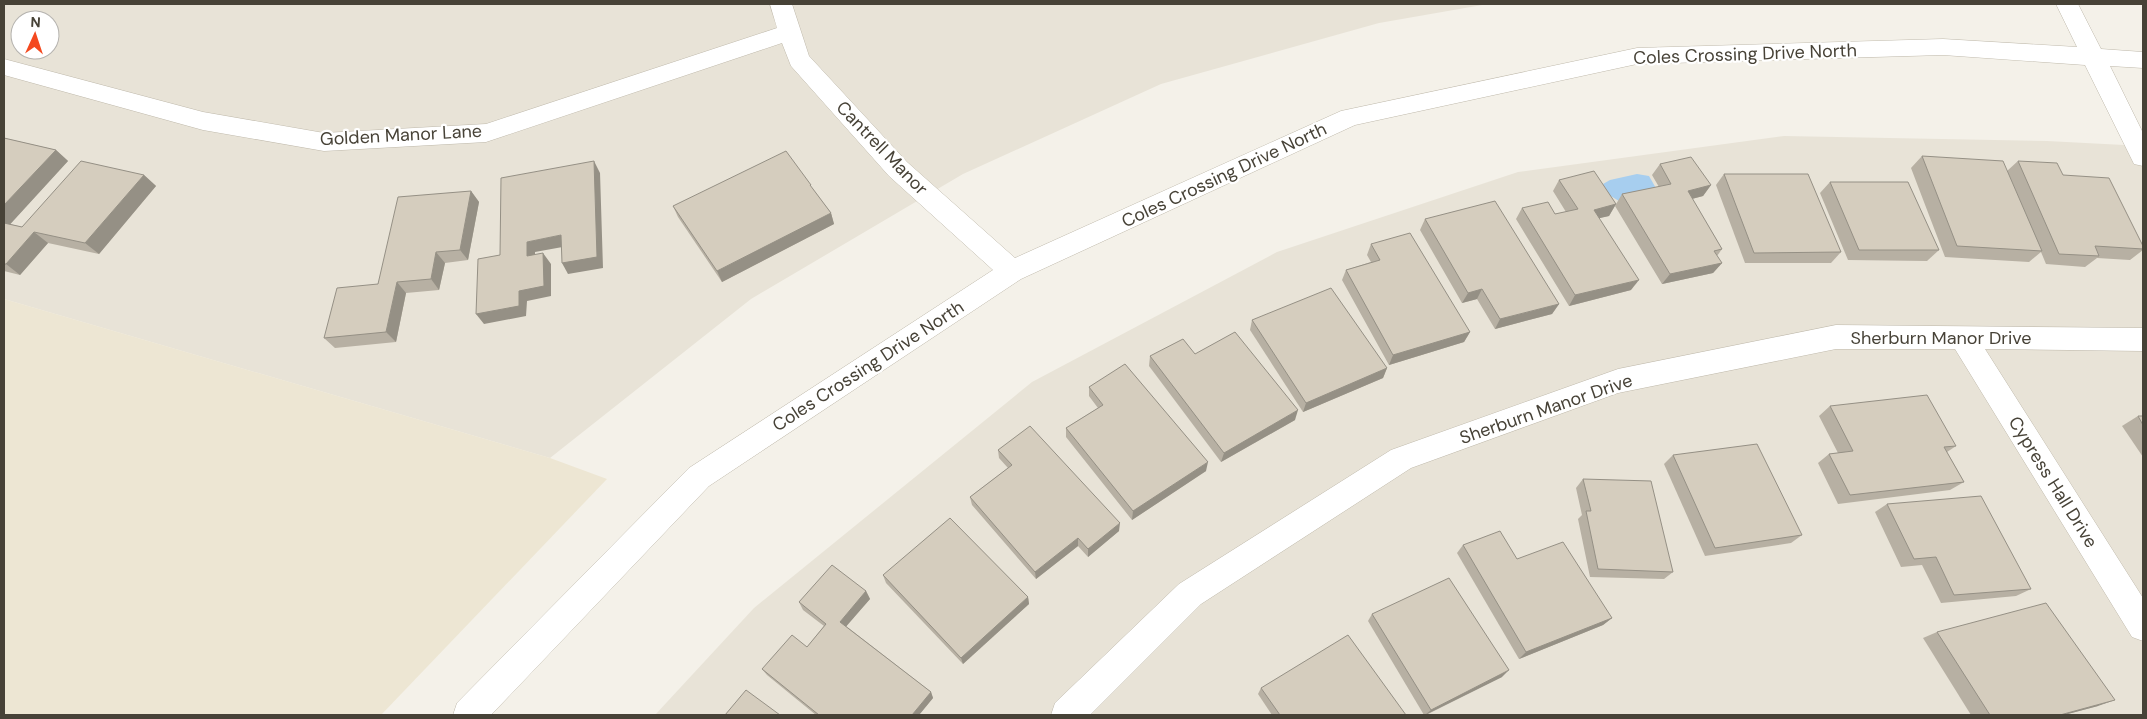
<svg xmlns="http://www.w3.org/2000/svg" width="2147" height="719" viewBox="0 0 2147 719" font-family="'DM Sans',sans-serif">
<rect width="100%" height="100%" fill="#f4f1e9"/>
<g fill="#e8e3d7" fill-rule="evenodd">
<path d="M 4,4 L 1488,4 L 1379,23 L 1161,84 L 963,174 L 751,299 L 550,458 L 4,299 ZM 20,20 L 50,20 L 50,50 L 20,50 Z"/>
<polygon points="1784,136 2047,141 2143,146 2143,715 655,715 754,608 1032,382 1277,252 1518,172"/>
</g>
<polygon fill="#ede6d3" points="4,299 550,458 607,479 381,715 4,715"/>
<polygon fill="#a7ceef" points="1637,174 1649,176 1657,190 1619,201 1609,195 1603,184 1610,180"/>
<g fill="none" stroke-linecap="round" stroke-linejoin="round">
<defs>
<g id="minor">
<polygon points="770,4 792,4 809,56 907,162 1015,258 1341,111 1637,48 1943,39 2077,47 2056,4 2078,4 2101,49 2143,52 2143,68 2110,66 2143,133 2143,166 2134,164 2085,65 1943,55 1637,64 1355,125 1021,279 709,486 491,715 453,715 457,703 689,468 993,270 889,176 791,66 782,43 486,142 324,151 203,130 4,75 4,59 203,112 324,133 486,124 777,28"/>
<polygon points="1836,325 2143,328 2143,351 1985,349 2143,598 2143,641 2132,637 1955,349 1836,349 1618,393 1411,468 1201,604 1090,715 1051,715 1055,703 1179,584 1391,450 1618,369"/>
</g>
</defs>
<use href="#minor" stroke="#bfb9ab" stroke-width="1"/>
<use href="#minor" fill="#fff" fill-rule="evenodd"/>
</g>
<g fill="#b7b0a3">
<polygon points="4,138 56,150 68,161 10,224 22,227 144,175 156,186 99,254 48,243 20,275 4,271"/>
<polygon points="1922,156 2007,171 2018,161 2063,175 2143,246 2143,250 2130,260 2097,258 2085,267 2046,264 2041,252 2029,262 1945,257 1911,168"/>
<polygon points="1660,164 1711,185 1703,196 1692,199 1722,249 1717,256 1722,263 1713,273 1662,284 1615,206 1622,194 1659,187 1652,175"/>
<polygon points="1724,174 1841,252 1831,263 1745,263 1716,185"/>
<polygon points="1559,180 1616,204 1609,216 1599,218 1631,290 1569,306 1516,219 1522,208 1555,214 1566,212 1553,191"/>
<polygon points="1830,182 1939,250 1927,261 1848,260 1820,193"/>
<polygon points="813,190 831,213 834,224 722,282 678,217 673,206"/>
<polygon points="471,191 479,202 468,260 445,263 439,290 406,293 396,342 335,348 324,338"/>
<polygon points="1425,219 1559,304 1552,314 1495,329 1477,299 1462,303 1420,230"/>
<polygon points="1371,244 1470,332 1464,342 1389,365 1342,280 1346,270 1371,262 1367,255"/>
<polygon points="1252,320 1387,368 1383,378 1303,412 1250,330"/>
<polygon points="1195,354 1295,420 1221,462 1149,366 1150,356"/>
<polygon points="1089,387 1206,471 1132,520 1066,437 1066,428 1098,408 1089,396"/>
<polygon points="1830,406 1956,446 1947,452 1964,482 1950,490 1838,504 1818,463 1829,454 1838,453 1819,416"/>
<polygon points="2138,416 2143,416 2143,457 2122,426"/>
<polygon points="998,450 1119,531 1088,557 1078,546 1036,579 972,505 970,497 1008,468 999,458"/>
<polygon points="1673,455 1802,535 1791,543 1705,556 1664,464"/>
<polygon points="1583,479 1673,572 1664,579 1590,577 1578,519 1582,515 1576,488"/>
<polygon points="1887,504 2031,589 2016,596 1941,603 1922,565 1901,567 1875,512"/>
<polygon points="1463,545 1517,559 1612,618 1603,625 1519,659 1457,553"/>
<polygon points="883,575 1028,597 1029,604 963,664 886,583"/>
<polygon points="866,591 870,599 846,626 931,692 933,698 919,715 816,715 767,675 762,669 807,647 824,626 803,610 799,602"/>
<polygon points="1372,614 1502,677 1426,715 1424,715 1368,621"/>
<polygon points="1937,632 2098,706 2064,715 1971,715 1923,638"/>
<polygon points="1261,688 1406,715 1272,715 1258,694"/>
</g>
<g fill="#959085">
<polygon points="56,150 68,161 4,231 4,205"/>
<polygon points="594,161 600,173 603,268 568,274 562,263"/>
<polygon points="144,175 156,186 99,254 85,243"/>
<polygon points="1711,185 1703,196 1680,202 1688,191"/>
<polygon points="471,191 479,202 468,260 460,250"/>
<polygon points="1616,204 1609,216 1587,221 1594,210"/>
<polygon points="831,213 834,224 722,282 717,271"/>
<polygon points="34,232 48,243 20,275 6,264"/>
<polygon points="561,235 568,246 535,252 535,267 527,256 527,242"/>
<polygon points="436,252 445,263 439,290 431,279"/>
<polygon points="543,253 551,264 551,296 527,301 526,316 484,324 476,314 519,291"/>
<polygon points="1722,263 1713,273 1662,284 1670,274"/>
<polygon points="1639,280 1631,290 1569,306 1575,295"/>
<polygon points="397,282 406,293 396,342 386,332"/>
<polygon points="1482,289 1477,299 1462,303 1468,293"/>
<polygon points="1559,304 1552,314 1495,329 1500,319"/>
<polygon points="1470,332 1464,342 1389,365 1393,355"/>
<polygon points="1387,368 1383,378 1303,412 1306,403"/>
<polygon points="1298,410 1295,420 1221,462 1224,453"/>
<polygon points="1208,462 1206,471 1132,520 1133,511"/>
<polygon points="1120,523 1119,531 1088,557 1088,549"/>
<polygon points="1078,538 1078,546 1036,579 1035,572"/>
<polygon points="866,591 870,599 844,629 840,622"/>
<polygon points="1028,597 1029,604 963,664 961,658"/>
<polygon points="1612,618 1603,625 1519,659 1526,652"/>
<polygon points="1509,670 1502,677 1425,715 1431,710"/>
<polygon points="931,692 933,698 919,715 912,715"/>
<polygon points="2115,700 2098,706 2064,715 2060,715"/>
</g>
<g fill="#d5cdbe" stroke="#959085">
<polygon points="4,138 56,150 4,205"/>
<polygon points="786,151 811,185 810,185 831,213 717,271 673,206"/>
<polygon points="1922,156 2003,161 2042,251 1957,246"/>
<polygon points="1691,157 1711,185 1688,191 1722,249 1714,251 1722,263 1670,274 1622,194 1671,184 1660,164"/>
<polygon points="81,161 144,175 85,243 34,232 6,264 4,264 4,223 22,227"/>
<polygon points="594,161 597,257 562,263 561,235 527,242 527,256 543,253 544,286 519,291 519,306 476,314 478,259 500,255 501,178"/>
<polygon points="2018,161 2057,163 2063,175 2109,178 2143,246 2143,249 2095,246 2099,256 2059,254"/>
<polygon points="1594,171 1616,204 1594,210 1639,280 1575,295 1522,208 1548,202 1555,214 1578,209 1559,180"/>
<polygon points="1724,174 1808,174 1841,252 1754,253"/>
<polygon points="1830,182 1908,182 1939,250 1859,250"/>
<polygon points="471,191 460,250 436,252 431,279 397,282 386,332 324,338 337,288 378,284 398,197"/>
<polygon points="1495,201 1559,304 1500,319 1482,289 1468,293 1425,219"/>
<polygon points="1410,233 1470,332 1393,355 1346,270 1380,260 1371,244"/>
<polygon points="1331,288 1387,368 1306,403 1252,320"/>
<polygon points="1235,332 1298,410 1224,453 1150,356 1183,339 1195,354"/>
<polygon points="1125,364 1208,462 1133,511 1066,428 1103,405 1089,387"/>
<polygon points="1927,395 1956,446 1944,447 1964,482 1850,495 1829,454 1853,451 1830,406"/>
<polygon points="2138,416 2143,416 2143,425"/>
<polygon points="1030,426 1120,523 1088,549 1078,538 1035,572 970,497 1012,465 998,450"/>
<polygon points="1757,444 1802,535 1715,548 1673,455"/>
<polygon points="1583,479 1651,481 1673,572 1598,569 1586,511 1591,511"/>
<polygon points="1981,496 2031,589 1954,595 1936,557 1914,559 1887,504"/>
<polygon points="950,518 1028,597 961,658 883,575"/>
<polygon points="1500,531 1517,559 1563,542 1612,618 1526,652 1463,545"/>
<polygon points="832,565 866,591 840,622 931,692 912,715 819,715 762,669 792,635 807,647 826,624 799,602"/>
<polygon points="1449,578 1509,670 1431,710 1372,614"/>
<polygon points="2046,603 2115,700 2060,715 1990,715 1937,632"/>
<polygon points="1348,635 1406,715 1280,715 1261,688"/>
<polygon points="746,690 780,715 725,715"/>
</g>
<g text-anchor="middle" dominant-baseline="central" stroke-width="4.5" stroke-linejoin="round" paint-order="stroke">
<g font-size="18" fill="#474237" stroke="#fff">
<text transform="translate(1745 54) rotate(-2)">Coles Crossing Drive North</text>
<text transform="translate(401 135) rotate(-3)">Golden Manor Lane</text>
<text transform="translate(882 148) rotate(46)">Cantrell Manor</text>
<text transform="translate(1224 175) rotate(-25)">Coles Crossing Drive North</text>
<text x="1941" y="338">Sherburn Manor Drive</text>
<text transform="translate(868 366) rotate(-33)">Coles Crossing Drive North</text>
<text transform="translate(1546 409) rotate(-19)">Sherburn Manor Drive</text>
<text transform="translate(2053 482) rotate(58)">Cypress Hall Drive</text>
</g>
</g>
<rect width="2147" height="719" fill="none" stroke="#474237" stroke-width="10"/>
<g transform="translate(35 35) rotate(3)"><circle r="24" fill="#ffffff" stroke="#b5b3af"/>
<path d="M0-4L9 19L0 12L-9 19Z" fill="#f4491f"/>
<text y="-8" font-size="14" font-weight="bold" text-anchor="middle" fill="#474237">N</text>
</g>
</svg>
